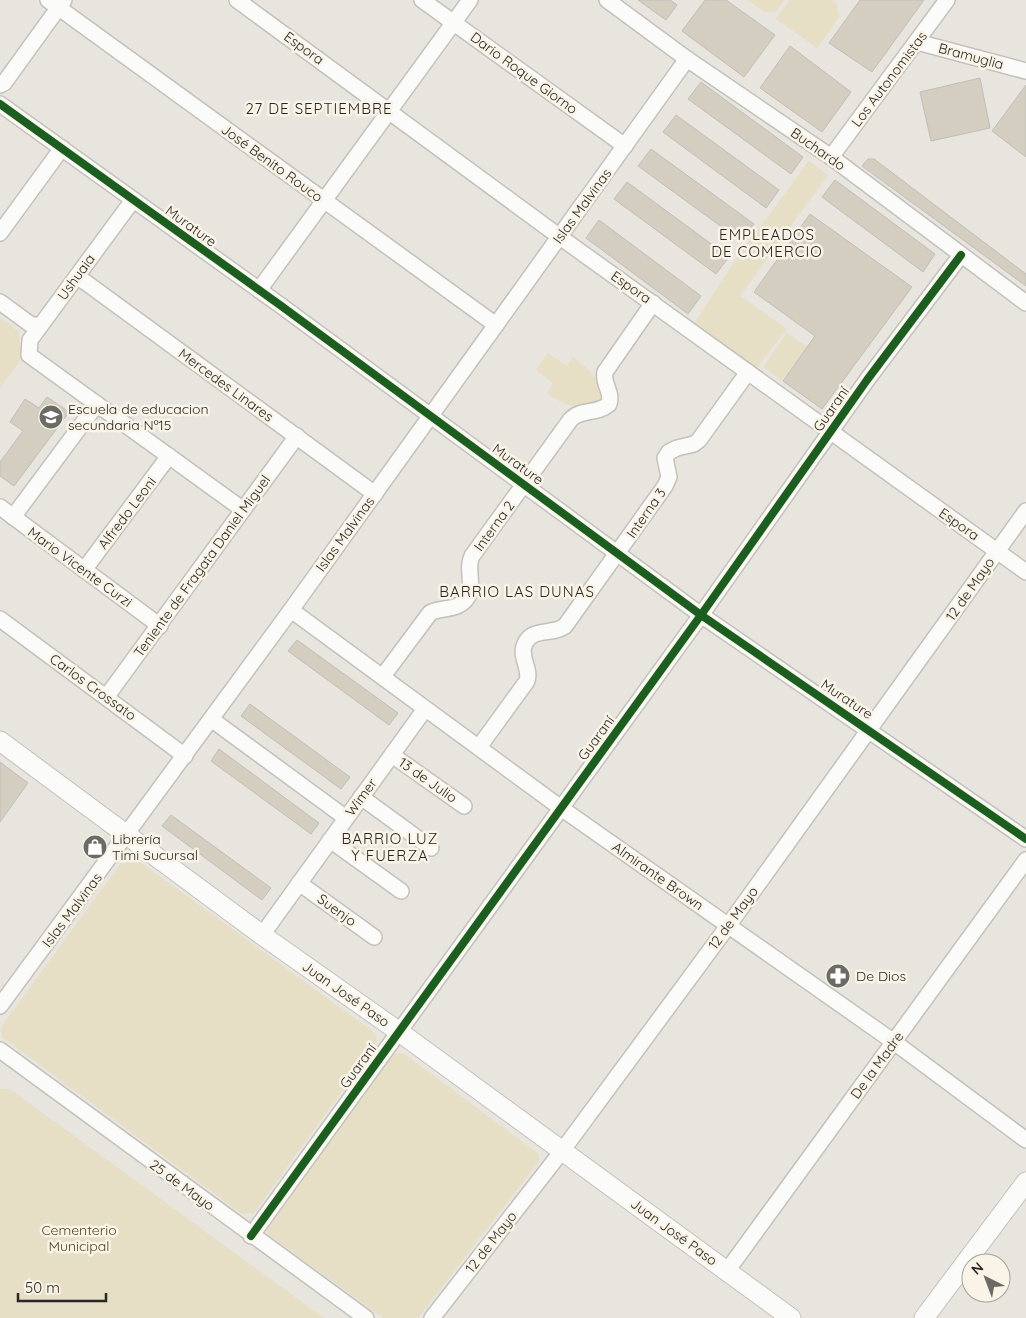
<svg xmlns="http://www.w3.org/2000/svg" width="1026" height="1318" viewBox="0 0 1026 1318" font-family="Quicksand,sans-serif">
<rect width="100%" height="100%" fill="#e7e5de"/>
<g fill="#e6dec5">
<polygon points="747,0 784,0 776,12 764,12"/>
<polygon points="790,0 832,0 837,4 839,17 817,48 776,19"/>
<polygon points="809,161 828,175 740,296 787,329 756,369 694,324 730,268"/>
<polygon points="0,318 18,331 22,358 0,388"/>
<polygon points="787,333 807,347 782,380 763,367"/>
<path d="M 548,353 L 567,366 L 573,357 C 587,367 605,383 601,402 C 577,410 567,407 547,393 L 553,383 L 536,370 Z"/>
<polygon points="136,859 375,1033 377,1042 254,1213 242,1214 2,1037 1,1027 121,863"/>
<polygon points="403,1053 539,1154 539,1161 418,1318 383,1318 269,1235 267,1228 394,1054"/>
<polygon points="0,1089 10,1089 324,1318 0,1318"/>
</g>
<g fill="#d3cec0" stroke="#c0beb9">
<polygon points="638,0 670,0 677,5 666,20"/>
<polygon points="705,0 726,0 775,35 744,77 682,31"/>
<polygon points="860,0 924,0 872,72 829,43"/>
<polygon points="790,46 851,92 822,132 760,88"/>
<polygon points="980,78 990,128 931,141 920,92"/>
<polygon points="701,82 803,157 791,174 688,99"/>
<polygon points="1026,85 1026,157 992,131"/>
<polygon points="676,115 779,190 766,208 663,132"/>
<polygon points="651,149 754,224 741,241 638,166"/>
<polygon points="868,159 874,159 1026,274 1026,286 862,166"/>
<polygon points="835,180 935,254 923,272 822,197"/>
<polygon points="627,182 729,257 716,274 614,199"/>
<polygon points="810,214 912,287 822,409 783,381 815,336 754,292"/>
<polygon points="599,220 701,296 688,314 586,238"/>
<polygon points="47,397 69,412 14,486 0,476 0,462 23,431 10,422 25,399 39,408"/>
<polygon points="297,640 398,713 389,725 288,651"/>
<polygon points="250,704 350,777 341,789 241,716"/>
<polygon points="219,749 319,823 311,834 211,761"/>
<polygon points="0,762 28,783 0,822"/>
<polygon points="171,815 271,888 262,900 162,826"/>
</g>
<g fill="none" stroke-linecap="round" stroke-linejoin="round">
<defs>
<g id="minor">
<polyline points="48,0 496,325"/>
<polyline points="237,0 560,237 1026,572"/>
<polyline points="422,0 625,146"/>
<polyline points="607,0 687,59 831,157 1026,303"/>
<polyline points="917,42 1026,71"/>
<polyline points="0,85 4,83 64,0"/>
<polyline points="0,104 280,305 701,615 1026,839"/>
<polyline points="831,157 947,0"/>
<polyline points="133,200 30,340 29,355 242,509"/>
<polyline points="0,233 62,148"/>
<polyline points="77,276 375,494"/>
<polyline points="259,290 470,0"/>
<polyline points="0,302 30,324 40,326"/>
<polyline points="0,507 160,626"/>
<polyline points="13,517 97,404"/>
<polyline points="84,570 169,456"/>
<polyline points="291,610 561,808 894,1042 1026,1140"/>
<polyline points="0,619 185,756"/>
<path d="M 383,676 L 430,613 C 438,608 448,610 457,606 C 481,595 464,572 472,556 L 571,419 C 582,408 597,415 609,404 C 613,392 602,383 605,372 L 653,303"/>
<polyline points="107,696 297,436"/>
<polyline points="211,719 346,818"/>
<path d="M 479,747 L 527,681 C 531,669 520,658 524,646 C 531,626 552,636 565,626 L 665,486 L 669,477 L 665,458 L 669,452 L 677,448 L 694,444 L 699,440 L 748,372"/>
<polyline points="392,755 464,806"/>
<polyline points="361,797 431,848"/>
<polyline points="330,840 401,891"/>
<polyline points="299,883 374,937"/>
<polyline points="262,935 425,709"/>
<polyline points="0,1006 291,610 687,59"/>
<polyline points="0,1050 366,1318"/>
<polyline points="251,1236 701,615 867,380 961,255"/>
<polyline points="727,1271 1026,860"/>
<polyline points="432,1318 562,1151 728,926 1026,511"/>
</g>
<g id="major">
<polyline points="0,741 262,935 398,1031 791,1318"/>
<polyline points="924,1318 1026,1182"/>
</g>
</defs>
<use href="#minor" stroke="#c3c1bc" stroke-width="18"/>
<use href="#major" stroke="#c3c1bc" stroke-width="21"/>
<use href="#minor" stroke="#fbfbfa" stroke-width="15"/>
<use href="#major" stroke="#fbfbfa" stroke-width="19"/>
<defs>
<g id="cycleway">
<polyline points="0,104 280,305 701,615 1026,839"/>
<polyline points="251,1236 701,615 867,380 961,255"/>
</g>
</defs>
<use href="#cycleway" stroke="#f9f4e7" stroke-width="11"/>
<use href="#cycleway" stroke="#1b5e20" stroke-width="8"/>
</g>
<defs>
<symbol id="school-disc" viewBox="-11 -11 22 22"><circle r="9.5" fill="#6c6a64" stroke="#f9f4e7"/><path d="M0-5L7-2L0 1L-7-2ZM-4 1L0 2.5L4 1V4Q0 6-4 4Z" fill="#fff"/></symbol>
<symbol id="shop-disc" viewBox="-11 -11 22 22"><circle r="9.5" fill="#6c6a64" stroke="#f9f4e7"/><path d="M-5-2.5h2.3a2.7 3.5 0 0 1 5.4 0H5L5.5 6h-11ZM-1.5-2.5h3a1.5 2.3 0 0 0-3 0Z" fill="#fff"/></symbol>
<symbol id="pharmacy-disc" viewBox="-11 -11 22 22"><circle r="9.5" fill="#6c6a64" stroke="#f9f4e7"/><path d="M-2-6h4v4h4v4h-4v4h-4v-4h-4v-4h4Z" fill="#fff"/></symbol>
</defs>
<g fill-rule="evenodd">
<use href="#school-disc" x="37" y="403" width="28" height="28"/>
<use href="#shop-disc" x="81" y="833" width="28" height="28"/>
<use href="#pharmacy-disc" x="824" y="962" width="28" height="28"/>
</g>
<g text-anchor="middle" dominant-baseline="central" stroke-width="5" stroke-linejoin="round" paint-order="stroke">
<g font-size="14" fill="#292723" stroke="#f9f4e7">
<text transform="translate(304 48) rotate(36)">Espora</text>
<text transform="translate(971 56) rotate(15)">Bramuglia</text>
<text transform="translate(524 73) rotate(36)">Dario Roque Giorno</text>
<text transform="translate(889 79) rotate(-53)">Los Autonomistas</text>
<text transform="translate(818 149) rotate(35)">Buchardo</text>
<text transform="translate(272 163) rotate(36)">José Benito Rouco</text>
<text transform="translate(582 206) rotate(-54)">Islas Malvinas</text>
<text transform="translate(191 226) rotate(36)">Murature</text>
<text transform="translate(76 277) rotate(-54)">Ushuaia</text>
<text transform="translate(631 287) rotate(35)">Espora</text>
<text transform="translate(226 385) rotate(36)">Mercedes Linares</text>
<text transform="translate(831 409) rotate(-55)">Guaraní</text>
<text transform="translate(518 464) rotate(36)">Murature</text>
<text transform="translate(127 513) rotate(-53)">Alfredo Leoni</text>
<text transform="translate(646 513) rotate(-55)">Interna 3</text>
<text transform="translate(959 524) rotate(35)">Espora</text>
<text transform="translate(494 526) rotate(-54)">Interna 2</text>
<text transform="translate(345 534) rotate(-54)">Islas Malvinas</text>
<text transform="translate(202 566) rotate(-54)">Teniente de Fragata Daniel Miguel</text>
<text transform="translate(80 567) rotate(36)">Mario Vicente Curzi</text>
<text transform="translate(970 589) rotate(-55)">12 de Mayo</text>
<text transform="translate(93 687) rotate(36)">Carlos Crossato</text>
<text transform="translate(847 699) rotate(34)">Murature</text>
<text transform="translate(596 738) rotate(-54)">Guaraní</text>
<text transform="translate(428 780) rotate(35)">13 de Julio</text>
<text transform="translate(361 797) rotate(-54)">Wimer</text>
<text transform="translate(658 876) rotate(35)">Almirante Brown</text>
<text transform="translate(72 910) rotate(-53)">Islas Malvinas</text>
<text transform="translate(337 910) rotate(36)">Suenjo</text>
<text transform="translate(733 918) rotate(-54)">12 de Mayo</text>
<text transform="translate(346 994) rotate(35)">Juan José Paso</text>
<text transform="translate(877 1065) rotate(-54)">De la Madre</text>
<text transform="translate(358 1066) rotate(-54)">Guaraní</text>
<text transform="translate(182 1185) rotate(36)">25 de Mayo</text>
<text transform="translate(674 1232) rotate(36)">Juan José Paso</text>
<text transform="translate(491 1242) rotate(-52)">12 de Mayo</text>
</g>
<g font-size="14" fill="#292723" stroke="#f9f4e7" text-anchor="start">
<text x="68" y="409">Escuela de educacion<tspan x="68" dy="16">secundaria Nº15</tspan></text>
<text x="112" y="839">Librería<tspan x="112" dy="16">Timi Sucursal</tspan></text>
<text x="856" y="976">De Dios</text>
</g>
<g font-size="14" fill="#53441a" stroke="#f9f4e7">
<text x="79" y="1230">Cementerio<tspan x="79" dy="16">Municipal</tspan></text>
</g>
<g font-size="15" letter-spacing="1" fill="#292723" stroke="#f9f4e7">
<text x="319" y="108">27 DE SEPTIEMBRE</text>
<text x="767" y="234">EMPLEADOS<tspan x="767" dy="17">DE COMERCIO</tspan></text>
<text x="517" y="591">BARRIO LAS DUNAS</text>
<text x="390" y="838">BARRIO LUZ<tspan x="390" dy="17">Y FUERZA</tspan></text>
</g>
</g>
<g transform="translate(986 1278) rotate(318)"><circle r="24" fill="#f9f4e7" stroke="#a6a299"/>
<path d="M0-4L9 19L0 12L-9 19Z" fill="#6c6a64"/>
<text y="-8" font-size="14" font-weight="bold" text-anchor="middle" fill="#292723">N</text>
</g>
<path d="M18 1293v8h88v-8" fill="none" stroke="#292723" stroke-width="2.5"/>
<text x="25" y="1293" font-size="15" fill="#292723" stroke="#f9f4e7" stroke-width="4" paint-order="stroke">50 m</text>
</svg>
